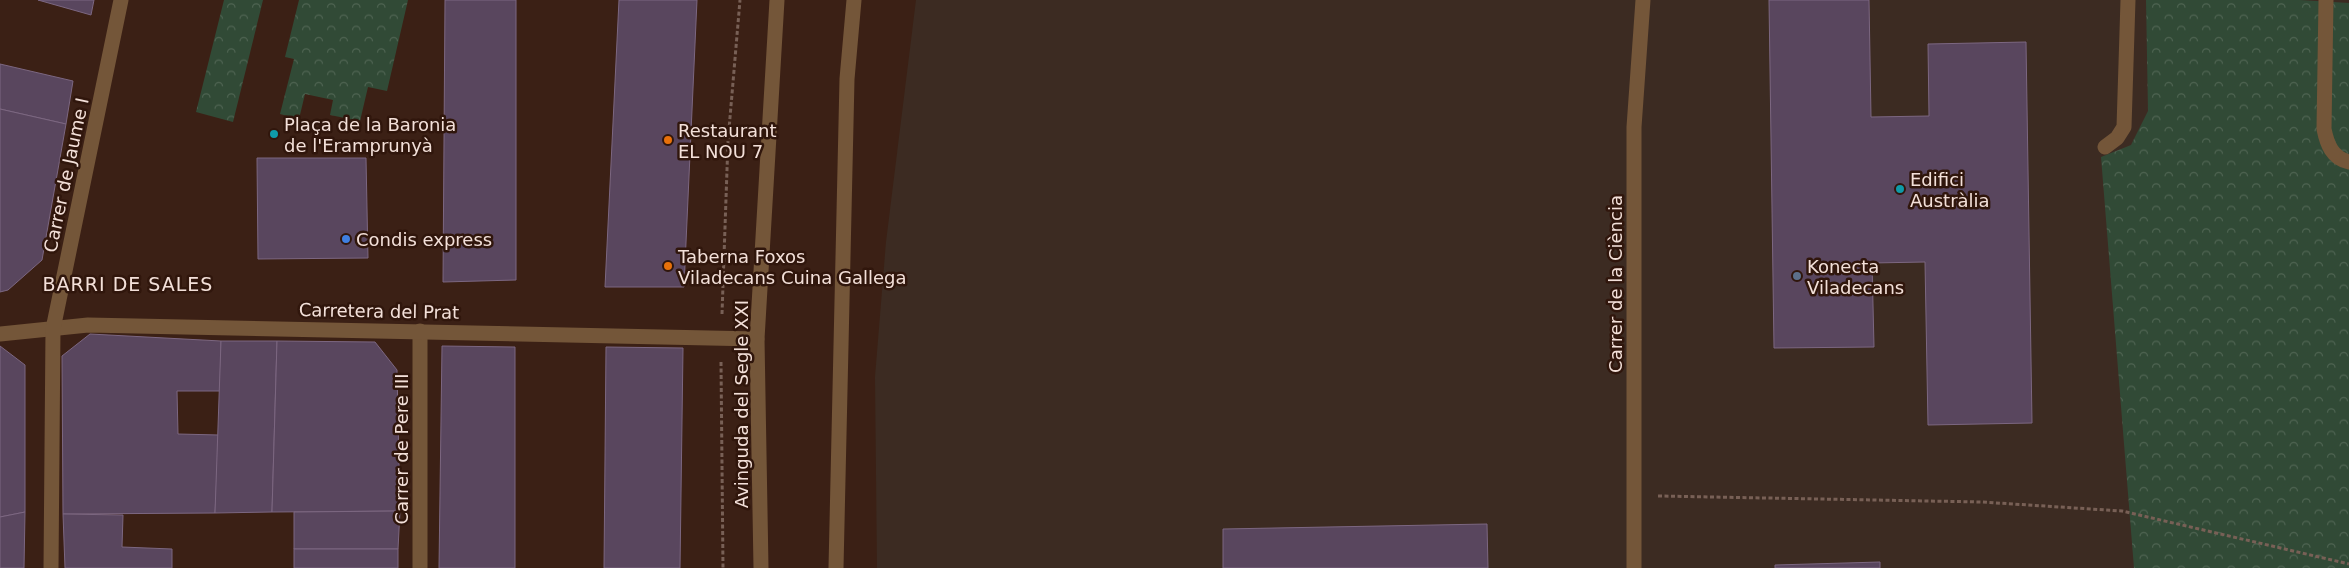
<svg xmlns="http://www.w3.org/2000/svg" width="2349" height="568" viewBox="0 0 2349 568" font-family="'DejaVu Sans',sans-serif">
<defs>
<pattern id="park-crowns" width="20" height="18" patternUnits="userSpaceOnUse" patternTransform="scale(1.25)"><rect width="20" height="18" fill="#314a36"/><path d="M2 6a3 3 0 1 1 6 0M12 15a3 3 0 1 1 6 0" fill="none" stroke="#4f6452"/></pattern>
</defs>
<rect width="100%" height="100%" fill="#3b2015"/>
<polygon fill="#3c2b22" points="916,0 2349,0 2349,568 877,568 875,377 886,242"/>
<g fill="url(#park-crowns)">
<polygon points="224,0 263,0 233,122 196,112"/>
<polygon points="299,0 408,0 387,91 368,87 360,121 330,115 333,100 305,94 299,119 280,114 294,59 285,57"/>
<polygon points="2146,0 2300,0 2349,3 2349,568 2134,568 2101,157 2131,145 2148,111"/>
</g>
<g fill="#59465e" stroke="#7c6781">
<polygon points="38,0 94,0 91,15"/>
<polygon points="445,0 516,0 516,280 443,282"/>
<polygon points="619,0 697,0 684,287 605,287"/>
<polygon points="1769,0 1869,0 1871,117 1929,116 1928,44 2026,42 2032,423 1928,425 1925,262 1872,263 1874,347 1774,348"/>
<polygon points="0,64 73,81 66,124 0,109"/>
<polygon points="0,109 66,124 42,260 8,290 0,292"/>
<polygon points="257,158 366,158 368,258 258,259"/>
<polygon points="90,334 221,341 220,391 177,391 178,434 219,435 215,513 63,514 62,356"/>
<polygon points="221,341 277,341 272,512 215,513"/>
<polygon points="277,341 375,342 397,370 400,511 272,512"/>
<polygon points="0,346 25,365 25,512 0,517"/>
<polygon points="442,346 515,347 515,568 439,568"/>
<polygon points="606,347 683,348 680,568 604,568"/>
<polygon points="400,511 398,549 294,549 294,512"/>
<polygon points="25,512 24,568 0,568 0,517"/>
<polygon points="63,514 123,515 122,547 172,549 172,568 65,568"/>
<polygon points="1487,524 1488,568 1223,568 1223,529"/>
<rect x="294" y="549" width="104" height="19"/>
<polygon points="1880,562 1880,568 1775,568 1775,565"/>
</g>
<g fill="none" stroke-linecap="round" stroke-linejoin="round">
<g stroke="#786056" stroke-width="3" stroke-dasharray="4 2.5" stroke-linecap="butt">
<polyline points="722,314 728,141 740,0"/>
<polyline points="721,362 723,568"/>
<polyline points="1658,496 1982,502 2122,511 2349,564"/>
</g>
<g stroke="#745639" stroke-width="15">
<path d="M 2326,0 L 2324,129 C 2327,144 2332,158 2349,162"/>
<polyline points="2105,147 2117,138 2124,127 2128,0"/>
</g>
<g stroke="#745639" stroke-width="15">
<polyline points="420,331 420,568"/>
<polyline points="0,334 88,325 757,339"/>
<polyline points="51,568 53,329 121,0"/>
<polyline points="761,568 757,339 777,0"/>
<polyline points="836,568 847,79 854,0"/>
<polyline points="1634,568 1634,127 1643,0"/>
</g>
</g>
<g fill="#0f9aa8" stroke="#30160c" stroke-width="2">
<circle cx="274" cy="134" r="5"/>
<circle cx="1900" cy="189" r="5"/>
</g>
<g fill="#e8710a" stroke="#30160c" stroke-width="2">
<circle cx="668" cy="140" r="5"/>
<circle cx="668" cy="266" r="5"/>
</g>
<circle fill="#3f7fe0" stroke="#30160c" stroke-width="2" cx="346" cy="239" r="5"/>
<circle fill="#5c6f8a" stroke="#30160c" stroke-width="2" cx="1797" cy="276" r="5"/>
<g text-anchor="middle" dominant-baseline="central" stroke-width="5" stroke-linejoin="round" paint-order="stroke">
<g font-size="18" fill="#f3e0d9" stroke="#30160c" text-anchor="start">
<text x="284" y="124">Plaça de la Baronia<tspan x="284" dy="21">de l'Eramprunyà</tspan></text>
<text x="678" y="130">Restaurant<tspan x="678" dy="21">EL NOU 7</tspan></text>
<text x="1910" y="179">Edifici<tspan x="1910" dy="21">Austràlia</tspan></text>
<text x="356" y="239">Condis express</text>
<text x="678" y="256">Taberna Foxos<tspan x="678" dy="21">Viladecans Cuina Gallega</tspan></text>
<text x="1807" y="266">Konecta<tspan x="1807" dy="21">Viladecans</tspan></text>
</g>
<g font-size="18" fill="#f3e0d9" stroke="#30160c">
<text transform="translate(66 175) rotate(-78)">Carrer de Jaume I</text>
<text transform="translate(1615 284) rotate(-90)">Carrer de la Ciència</text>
<text transform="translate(379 311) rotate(1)">Carretera del Prat</text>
<text transform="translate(741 404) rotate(-90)">Avinguda del Segle XXI</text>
<text transform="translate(401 449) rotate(-90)">Carrer de Pere III</text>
</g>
<g font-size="19" letter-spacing="1" fill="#f3e0d9" stroke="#30160c">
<text x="128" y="284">BARRI DE SALES</text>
</g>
</g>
</svg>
